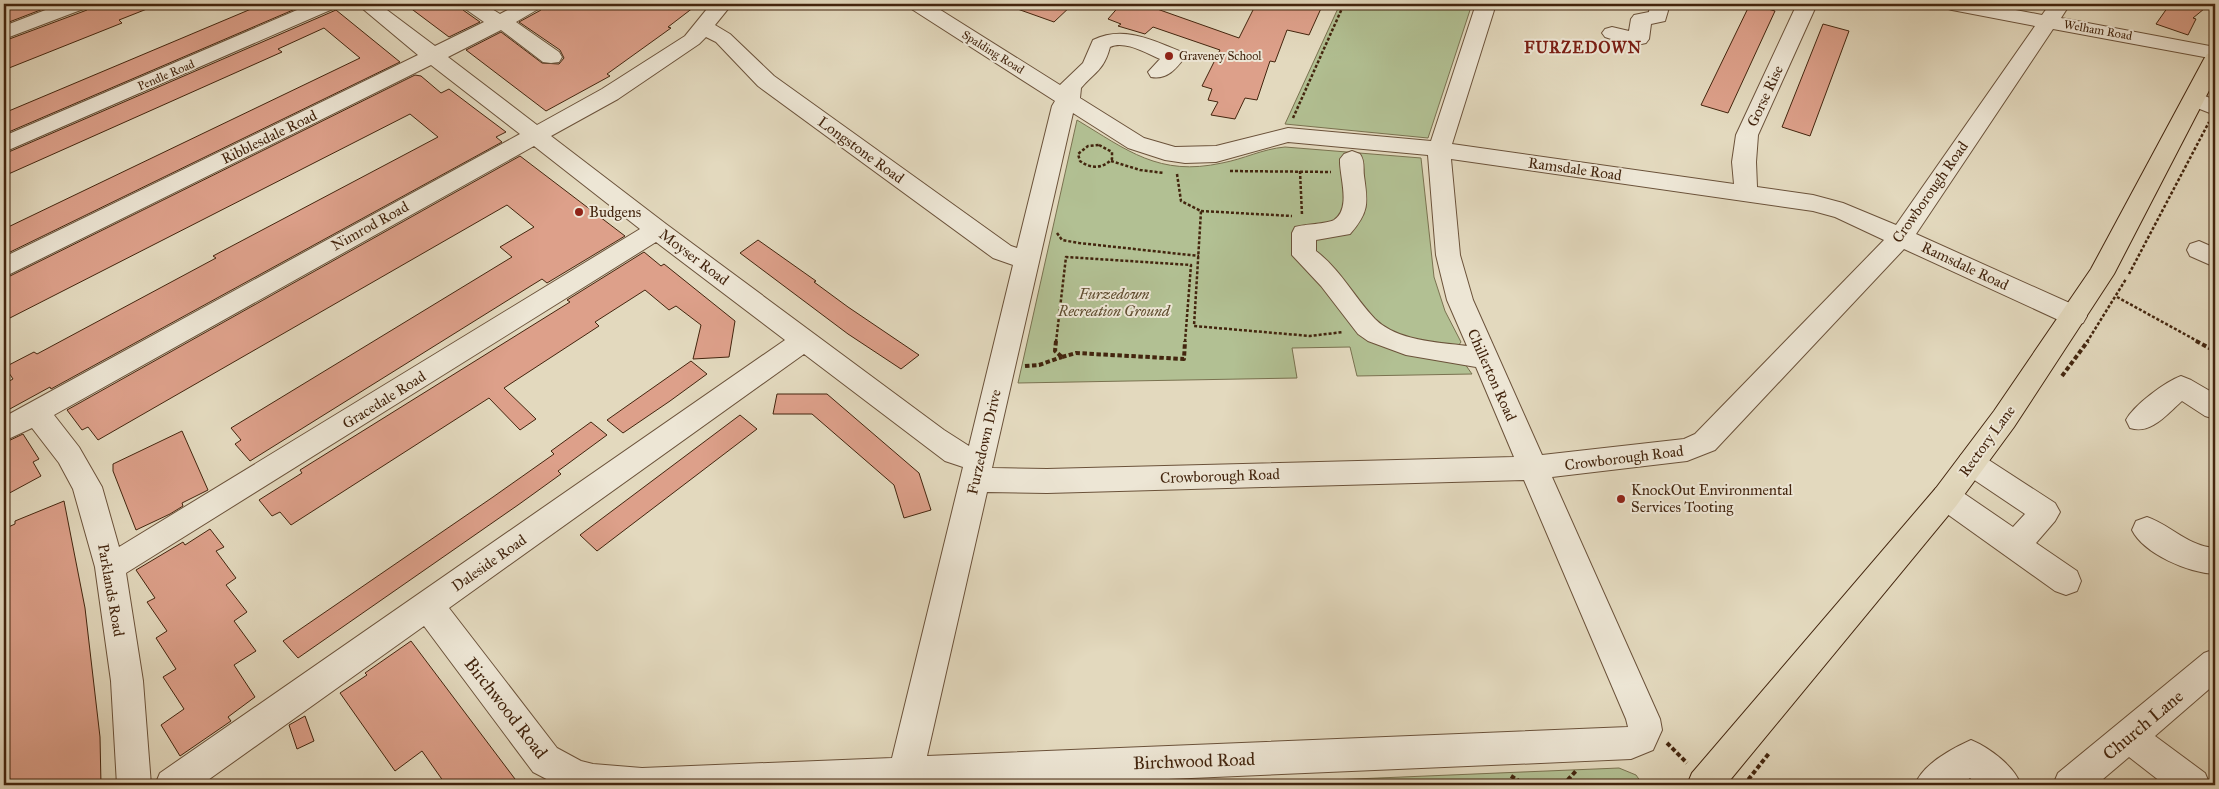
<svg xmlns="http://www.w3.org/2000/svg" width="2219" height="789" viewBox="0 0 2219 789" font-family="'IM FELL Great Primer',serif">
<rect width="100%" height="100%" fill="#e3d9be"/>
<filter id="stains"><feTurbulence type="fractalNoise" baseFrequency=".004" numOctaves="4"/><feColorMatrix values="0 0 0 0 .2 0 0 0 0 .09 0 0 0 0 .02 0 0 0 .5 -.17"/></filter>
<radialGradient id="worn" r=".72"><stop offset=".6" stop-color="#630" stop-opacity="0"/><stop offset="1" stop-color="#630" stop-opacity=".3"/></radialGradient>
<g fill="#b2c093" stroke="#7a7250">
<polygon points="1340,4 1472,4 1428,138 1285,124"/>
<path d="M 1077,120 C 1127,150 1159,177 1222,163 C 1244,159 1262,149 1285,147 L 1421,158 L 1434,277 L 1445,311 L 1461,342 L 1455,350 L 1472,374 L 1357,376 L 1350,347 L 1292,348 L 1297,378 L 1018,383 Z"/>
<polygon points="1619,768 1636,775 1643,785 1210,785"/>
</g>
<g fill="#dda08a" stroke="#43250e">
<polygon points="4,4 56,4 4,24"/>
<polygon points="91,4 157,5 119,20 122,23 4,70 4,41 87,10"/>
<polygon points="263,4 307,4 4,134 4,113"/>
<polygon points="405,4 459,4 463,10 480,22 449,37"/>
<polygon points="545,4 698,4 668,27 671,28 607,74 610,76 546,111 466,50 501,32 542,63 559,64 564,58 560,50 519,22 541,10"/>
<polygon points="1009,4 1073,4 1054,22 1009,6"/>
<polygon points="1121,4 1143,4 1239,38 1256,4 1323,4 1309,35 1287,30 1275,62 1270,61 1257,100 1245,98 1235,119 1211,115 1218,102 1208,100 1212,89 1202,86 1220,50 1153,27 1145,34 1118,26 1121,24 1108,19"/>
<polygon points="1750,4 1775,11 1728,113 1701,105"/>
<polygon points="2170,4 2210,4 2193,18 2196,19 2188,35 2156,24"/>
<polygon points="336,10 400,62 4,255 4,229 360,58 324,28 278,49 282,52 4,176 4,154"/>
<polygon points="1823,24 1849,31 1810,136 1782,127"/>
<polygon points="415,75 421,76 441,93 449,89 478,111 506,132 496,137 502,142 51,389 50,387 8,410 9,412 4,415 4,384 13,379 5,367 34,352 37,354 216,258 213,256 438,137 410,114 4,321 4,279"/>
<polygon points="520,156 625,236 547,283 542,279 529,287 250,461 235,444 241,440 231,428 512,257 500,247 534,227 507,205 98,440 88,427 82,430 67,410"/>
<polygon points="758,240 816,281 814,282 848,307 919,355 901,369 848,334 740,253"/>
<polygon points="644,252 661,266 664,264 735,321 729,357 693,359 701,325 676,306 669,310 645,290 595,322 599,326 504,388 536,419 520,430 489,398 291,525 280,512 272,516 259,500 302,473 300,470 570,302 567,300"/>
<polygon points="691,361 707,374 670,401 623,433 607,420"/>
<polygon points="777,394 827,394 919,473 931,510 904,518 894,485 812,414 773,414"/>
<polygon points="740,415 757,429 597,551 580,535"/>
<polygon points="591,422 607,435 558,471 561,474 518,505 298,658 283,641 493,497 554,454 551,451"/>
<polygon points="182,431 208,490 182,503 183,506 170,514 136,530 113,471 113,464"/>
<polygon points="23,434 39,459 33,462 41,476 4,496 4,443"/>
<polygon points="64,501 85,608 100,737 101,785 10,785 4,677 4,529 15,524 15,521"/>
<polygon points="210,529 224,547 216,551 236,578 226,585 247,612 234,621 256,651 234,665 255,697 228,717 231,721 180,756 161,725 184,709 163,677 176,669 156,638 167,631 147,602 155,598 136,570 183,542 185,545"/>
<polygon points="411,641 515,779 507,785 446,785 422,751 395,771 340,693 367,675 365,673"/>
<polygon points="305,716 314,741 297,749 289,725"/>
</g>
<g fill="none" stroke-linecap="round" stroke-linejoin="round">
<defs>
<g id="minor">
<polygon points="61,4 89,4 86,8 4,39 4,26"/>
<polygon points="311,4 338,4 335,8 4,152 4,136"/>
<path d="M 357,4 L 379,4 L 435,46 L 484,22 L 464,8 L 461,4 L 484,4 L 500,14 L 519,4 L 543,4 L 540,8 L 516,22 L 559,52 L 562,57 L 559,62 L 551,63 L 543,62 L 501,30 L 448,57 L 537,125 L 602,89 L 685,36 L 711,4 L 732,4 L 715,25 L 730,34 L 774,76 L 1011,246 L 1017,248 L 1052,106 L 1055,101 L 910,8 L 907,4 L 931,4 L 1060,85 L 1083,63 L 1093,40 C 1123,25 1152,40 1182,52 L 1185,57 C 1176,69 1167,80 1151,77 L 1148,72 L 1160,59 C 1146,53 1125,40 1110,47 C 1104,70 1095,72 1081,88 L 1080,98 L 1144,138 L 1175,147 L 1216,146 L 1288,128 L 1431,141 L 1476,4 L 1496,4 L 1452,144 L 1734,184 L 1732,162 L 1736,135 L 1797,4 L 1817,4 L 1758,135 L 1756,162 L 1757,187 L 1813,195 L 1843,203 L 1896,225 L 2035,26 L 1952,10 L 1945,8 L 1942,4 L 1984,4 L 2042,15 L 2050,4 L 2070,4 L 2061,18 L 2215,47 L 2215,59 L 2053,29 L 1916,234 L 2083,309 L 2087,316 L 2083,323 L 2074,326 L 2065,323 L 1904,249 L 1715,450 L 1687,461 L 1552,477 L 1660,719 L 1662,730 L 1653,750 L 1631,759 L 1030,785 L 558,785 L 533,772 L 424,626 L 201,785 L 155,785 L 160,773 L 785,340 L 656,242 L 126,573 L 143,681 L 151,785 L 117,785 L 111,681 L 95,567 L 73,489 L 59,463 L 32,428 L 4,441 L 4,417 L 520,134 L 431,65 L 4,277 L 4,257 L 418,55 ZM 706,37 L 716,42 L 758,86 L 993,258 L 1013,265 L 969,446 L 944,430 L 666,224 L 551,136 L 618,99 L 699,44 ZM 1073,113 L 1128,148 L 1165,160 L 1185,163 L 1216,162 L 1288,142 L 1428,155 L 1436,255 L 1447,300 L 1467,346 C 1437,342 1397,341 1375,319 C 1354,297 1341,270 1316,251 L 1316,240 L 1350,234 C 1369,212 1368,204 1364,176 C 1363,168 1365,161 1360,154 L 1352,151 L 1344,154 L 1340,159 C 1339,176 1352,208 1334,220 C 1327,224 1305,224 1295,227 L 1292,233 L 1292,255 L 1321,286 L 1358,334 L 1368,341 L 1406,355 L 1476,367 L 1514,457 L 1047,469 L 992,468 ZM 534,146 L 640,229 L 119,547 L 102,487 L 79,447 L 54,415 ZM 1451,159 L 1813,211 L 1835,217 L 1884,240 L 1695,434 L 1684,439 L 1542,455 L 1473,300 L 1460,255 ZM 804,354 L 945,461 L 963,467 L 892,758 L 642,768 L 593,764 L 581,761 L 557,748 L 449,608 ZM 1524,480 L 1626,719 L 1628,727 L 927,756 L 987,492 L 1047,493 Z"/>
<path d="M 1650,4 L 1670,4 L 1665,21 L 1651,24 L 1649,39 L 1646,43 C 1633,47 1618,41 1605,37 L 1602,33 L 1605,29 L 1612,27 L 1629,31 L 1631,19 L 1634,15 L 1649,12 Z"/>
<polygon points="2195,92 2215,100 2215,115 2187,104 2184,99 2187,94"/>
<polygon points="2199,241 2215,248 2215,267 2190,256 2187,250 2190,244"/>
<path d="M 2181,376 L 2191,380 L 2215,394 L 2215,419 L 2205,416 L 2182,401 C 2167,414 2151,435 2130,428 L 2126,420 C 2134,405 2165,382 2181,376 Z"/>
<polygon points="1971,451 1981,455 2055,503 2060,512 2055,521 2036,543 2077,571 2081,581 2077,591 2066,595 2055,591 1936,506 1931,497 1936,488 1946,485 1956,488 2013,527 2025,514 1961,471 1957,463 1961,455"/>
<path d="M 2147,517 C 2172,526 2188,546 2215,548 L 2215,574 C 2189,573 2144,554 2132,530 L 2136,521 Z"/>
<polygon points="2215,649 2215,684 2155,736 2205,773 2210,785 2165,785 2129,757 2096,785 2053,785 2058,773 2204,653"/>
<path d="M 1971,740 C 1990,748 2014,766 2021,785 L 1978,785 L 1970,778 L 1960,785 L 1915,785 C 1922,765 1951,749 1971,740 Z"/>
</g>
<polygon id="major" points="2215,53 2215,79 2114,274 2014,427 1956,506 1726,785 1687,785 1692,773 1936,488 1994,411 2091,269 2204,59 2207,54"/>
</defs>
<use href="#minor" stroke="#6b523a" stroke-width="2"/>
<use href="#major" stroke="#43250e" stroke-width="2"/>
<g stroke="#43250e" stroke-width="2.5" stroke-dasharray="3 2" stroke-linecap="butt">
<polyline points="1293,118 1344,4"/>
<path d="M 1099,145 L 1112,152 L 1112,159 C 1102,169 1091,169 1080,161 L 1078,154 L 1088,146 Z"/>
<polyline points="1111,161 1140,170 1164,173"/>
<polyline points="1230,171 1331,172"/>
<polyline points="1300,171 1302,215"/>
<polyline points="1177,174 1181,201 1201,211 1194,326 1310,336 1343,332"/>
<polyline points="1201,211 1292,216"/>
<polyline points="1057,233 1062,240 1079,243 1199,256"/>
<polyline points="2129,274 2209,122"/>
<polyline points="2117,297 2199,342"/>
<polyline points="1056,342 1066,257 1191,265 1185,342"/>
<polyline points="2087,342 2126,279"/>
</g>
<g stroke="#43250e" stroke-width="4" stroke-dasharray="4.5 2.5" stroke-linecap="butt">
<polyline points="1056,341 1055,351 1062,357"/>
<polyline points="2196,341 2215,351"/>
<polyline points="1062,357 1076,353 1184,359 1185,341"/>
<polyline points="1025,366 1039,365 1062,357"/>
<polyline points="2062,376 2088,341"/>
<polyline points="1667,743 1687,763"/>
<polyline points="1511,776 1525,785"/>
<polyline points="1563,785 1576,771"/>
<polyline points="1744,785 1770,752"/>
</g>
<use href="#minor" fill="#ede6d5" fill-rule="evenodd"/>
<use href="#major" fill="#e3d9be" fill-rule="evenodd"/>
</g>
<g fill="#8f2418" stroke="#ede6d5" stroke-width="2">
<circle cx="1169" cy="56" r="5"/>
<circle cx="579" cy="212" r="5"/>
<circle cx="1621" cy="499" r="5"/>
</g>
<g text-anchor="middle" dominant-baseline="central" stroke-width="4" stroke-linejoin="round" paint-order="stroke">
<g font-size="12" fill="#43250e" stroke="#ede6d5">
<text transform="translate(2098 30) rotate(10)">Welham Road</text>
<text transform="translate(993 52) rotate(32)">Spalding Road</text>
<text transform="translate(166 75) rotate(-23)">Pendle Road</text>
</g>
<g font-size="12" fill="#43250e" stroke="#ede6d5" text-anchor="start">
<text x="1179" y="56">Graveney School</text>
</g>
<g font-size="15" fill="#43250e" stroke="#ede6d5">
<text transform="translate(1765 96) rotate(-65)">Gorse Rise</text>
<text transform="translate(269 137) rotate(-26)">Ribblesdale Road</text>
<text transform="translate(861 150) rotate(36)">Longstone Road</text>
<text transform="translate(1575 169) rotate(8)">Ramsdale Road</text>
<text transform="translate(1930 192) rotate(-55)">Crowborough Road</text>
<text transform="translate(370 226) rotate(-29)">Nimrod Road</text>
<text transform="translate(694 257) rotate(37)">Moyser Road</text>
<text transform="translate(1965 266) rotate(25)">Ramsdale Road</text>
<text transform="translate(1492 375) rotate(66)">Chillerton Road</text>
<text transform="translate(384 400) rotate(-32)">Gracedale Road</text>
<text transform="translate(1987 441) rotate(-54)">Rectory Lane</text>
<text transform="translate(984 442) rotate(-77)">Furzedown Drive</text>
<text transform="translate(1624 458) rotate(-7)">Crowborough Road</text>
<text transform="translate(1220 476) rotate(-2)">Crowborough Road</text>
<text transform="translate(489 563) rotate(-35)">Daleside Road</text>
<text transform="translate(111 590) rotate(80)">Parklands Road</text>
</g>
<g font-size="15" fill="#43250e" stroke="#ede6d5" text-anchor="start">
<text x="589" y="212">Budgens</text>
<text x="1631" y="490">KnockOut Environmental<tspan x="1631" dy="17">Services Tooting</tspan></text>
</g>
<g font-size="15" font-style="italic" fill="#5f4c2f" stroke="#ede6d5">
<text x="1114" y="294">Furzedown<tspan x="1114" dy="17">Recreation Ground</tspan></text>
</g>
<g font-size="16" font-weight="bold" letter-spacing="1" fill="#7a1f14" stroke="#ede6d5">
<text x="1583" y="47">FURZEDOWN</text>
</g>
<g font-size="18" fill="#43250e" stroke="#ede6d5">
<text transform="translate(506 708) rotate(52)">Birchwood Road</text>
<text transform="translate(2143 725) rotate(-40)">Church Lane</text>
<text transform="translate(1194 761) rotate(-2)">Birchwood Road</text>
</g>
</g>
<rect width="2219" height="789" fill="none" stroke="#e3d9be" stroke-width="20"/>
<rect x="5" y="5" width="2209" height="779" fill="none" stroke="#43250e" stroke-width="2.5"/>
<rect x="10" y="10" width="2199" height="769" fill="none" stroke="#43250e"/>
<rect width="100%" height="100%" filter="url(#stains)"/>
<rect width="100%" height="100%" fill="url(#worn)"/>
</svg>
